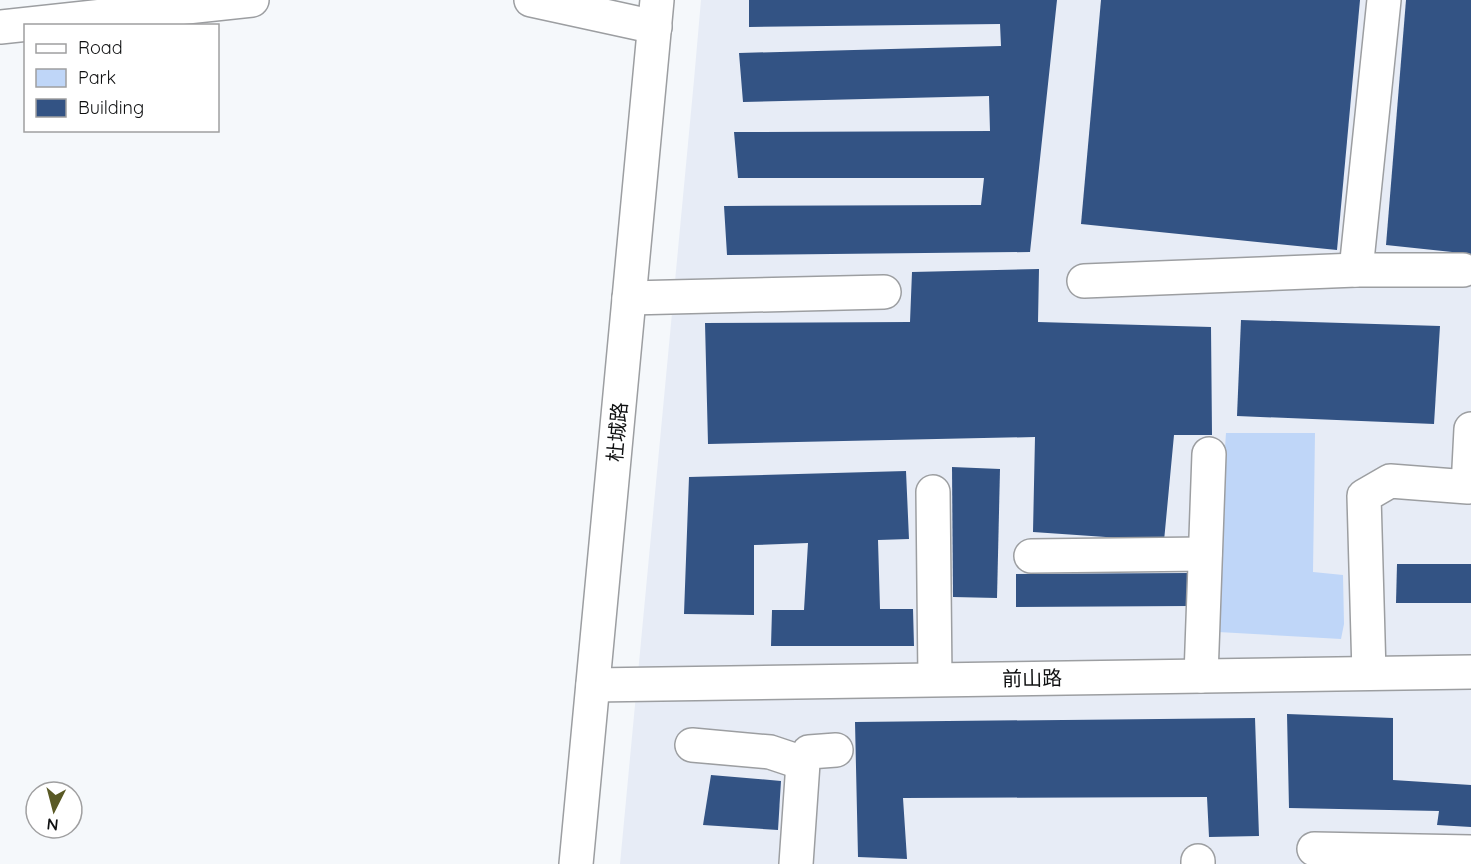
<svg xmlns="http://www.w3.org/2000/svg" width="1471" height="864" viewBox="0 0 1471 864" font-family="Quicksand,'Noto Sans SC',sans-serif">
<rect width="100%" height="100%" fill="#f5f8fb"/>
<polygon fill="#e7ecf6" points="701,0 1471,0 1471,864 620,864 694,80"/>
<polygon fill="#bfd6f8" points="1226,433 1315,433 1313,572 1343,575 1344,624 1341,639 1218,632 1214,609"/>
<g fill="#335384">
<polygon points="749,0 1057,0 1030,252 727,255 724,206 981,205 984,178 738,178 734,132 990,131 989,96 743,102 739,53 1001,46 1000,24 749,27"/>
<polygon points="1101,0 1360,0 1337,250 1081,224"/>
<polygon points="1406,0 1471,0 1471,254 1386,245"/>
<polygon points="1039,269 1038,322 1211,327 1212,435 1174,435 1164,541 1033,532 1035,437 708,444 705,323 910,322 912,272"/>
<polygon points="1241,320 1440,326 1434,424 1237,416"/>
<polygon points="952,467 1000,469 997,598 953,597"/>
<polygon points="906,471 909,539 878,540 880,609 913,609 914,646 771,646 772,610 804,610 808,543 754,545 754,615 684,614 689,477"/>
<polygon points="1397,564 1471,564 1471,603 1396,603"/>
<polygon points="1188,573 1189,606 1016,607 1016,574"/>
<polygon points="1287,714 1393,718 1393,780 1471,785 1471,827 1437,825 1439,811 1289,808"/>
<polygon points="1255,718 1259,836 1209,837 1207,797 903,798 907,859 858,857 855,722"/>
<polygon points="711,775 781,781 778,830 703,825"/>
</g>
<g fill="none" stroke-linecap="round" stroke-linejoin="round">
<defs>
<g id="minor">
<polyline points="531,0 655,27"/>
<polyline points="0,27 252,0"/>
<polyline points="1356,270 1384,0"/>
<polyline points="1084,281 1356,270 1463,270"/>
<polyline points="629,298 884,292"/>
<polyline points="933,492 935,679"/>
<polyline points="1031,556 1205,554"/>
<polyline points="1369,673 1364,496 1390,481 1468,487 1471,429"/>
<polyline points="1201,676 1209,454"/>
<polyline points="593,685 1471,672"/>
<polyline points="692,745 770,752 803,763"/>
<polyline points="1314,849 1471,852"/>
<polyline points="576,864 657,0"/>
<polyline points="796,864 803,763 809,752 836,750"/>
<polyline points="1198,864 1198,861"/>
</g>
</defs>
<use href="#minor" stroke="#9c9ea1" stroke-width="36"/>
<use href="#minor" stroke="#fff" stroke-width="33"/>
</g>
<g text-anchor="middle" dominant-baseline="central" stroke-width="6" stroke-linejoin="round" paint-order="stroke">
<g font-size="20" fill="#0f1011" stroke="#fff">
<text transform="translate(617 432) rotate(-85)">杜城路</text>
<text transform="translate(1032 678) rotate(-1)">前山路</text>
</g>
</g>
<rect x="24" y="24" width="195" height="108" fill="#ffffff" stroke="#9f9fa0" stroke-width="1.5"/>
<rect x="36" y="44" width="30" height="9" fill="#ffffff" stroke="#9f9fa0" stroke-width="1.5"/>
<text x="78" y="54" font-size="18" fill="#0f1011">Road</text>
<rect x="36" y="69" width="30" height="18" fill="#bfd6f8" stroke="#9f9fa0" stroke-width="1.5"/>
<text x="78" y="84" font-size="18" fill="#0f1011">Park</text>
<rect x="36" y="99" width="30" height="18" fill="#335384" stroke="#9f9fa0" stroke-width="1.5"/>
<text x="78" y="114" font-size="18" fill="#0f1011">Building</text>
<g transform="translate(54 810) rotate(186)"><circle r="28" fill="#ffffff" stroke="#9f9fa0" stroke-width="1.5"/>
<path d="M0-4.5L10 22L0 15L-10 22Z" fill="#595925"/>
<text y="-9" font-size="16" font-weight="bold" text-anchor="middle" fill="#0f1011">N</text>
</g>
</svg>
